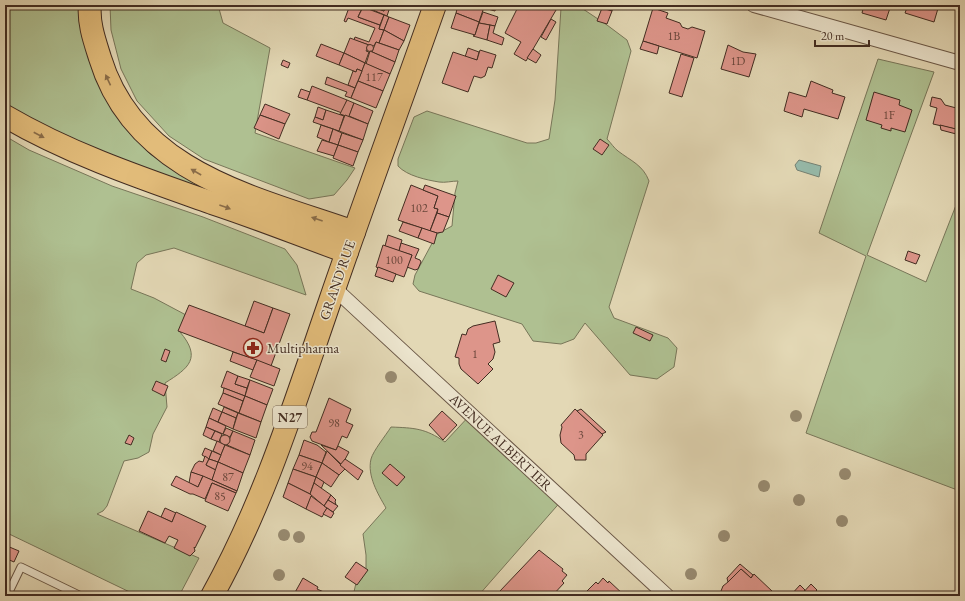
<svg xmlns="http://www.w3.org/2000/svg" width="965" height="601" viewBox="0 0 965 601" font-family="'EB Garamond',serif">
<rect width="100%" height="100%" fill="#e3d8b5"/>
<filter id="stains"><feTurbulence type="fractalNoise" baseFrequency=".005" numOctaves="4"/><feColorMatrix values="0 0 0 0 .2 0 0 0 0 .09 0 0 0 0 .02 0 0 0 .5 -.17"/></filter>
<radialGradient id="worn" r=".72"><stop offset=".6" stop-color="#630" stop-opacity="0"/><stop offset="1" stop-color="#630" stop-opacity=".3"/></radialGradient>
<g fill="#afc091" stroke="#787659">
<polygon points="5,5 83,5 102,89 124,127 150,154 205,190 77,144 5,108"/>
<polygon points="110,5 218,5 223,23 270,48 255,133 355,168 347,180 334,195 309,199 204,159 169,136 137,101 121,69 111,30"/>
<path d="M 566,5 L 577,5 L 607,25 L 627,40 L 631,51 L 607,139 C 611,143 614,148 618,151 C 631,161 643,165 649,181 L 609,307 L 614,318 L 668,338 L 677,348 L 674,367 L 657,379 L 630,375 L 585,323 L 574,339 L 561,344 L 533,341 L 522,324 L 419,291 L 413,284 L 415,275 L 437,234 L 452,226 L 455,193 L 458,181 C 452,181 445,183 439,182 C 427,180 407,176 398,166 L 398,159 L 414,117 L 427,111 L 527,143 L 536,143 L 549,139 L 555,100 L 561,8 Z"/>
<polygon points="878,59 934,72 867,255 926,282 960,195 960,491 806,433 866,256 819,233"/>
<path d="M 5,136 L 29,150 L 112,186 L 203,217 L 285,249 L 297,265 L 306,295 L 174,248 L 146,255 L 137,263 L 131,289 L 154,298 L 186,315 L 180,332 C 202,358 189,368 165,383 L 167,407 L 153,434 L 149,452 L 138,458 L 124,461 L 107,506 L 103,511 L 97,514 L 199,558 L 179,596 L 138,596 L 5,532 Z"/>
<path d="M 471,414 L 563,499 L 478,596 L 353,596 L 356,583 L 366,568 L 366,555 L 363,534 L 386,508 C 378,494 367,476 371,459 C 373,451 386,435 391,427 C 414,428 425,428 445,442 Z"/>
</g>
<polygon fill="#96baaa" stroke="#748173" points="799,160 821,166 819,177 797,170 795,165"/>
<g fill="#dd958a" stroke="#422c21">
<polygon points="350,5 363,6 358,17 380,25 379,29 384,30 379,43 376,42 374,46 369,45 354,40 355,37 369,42 375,28 348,18 346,22 344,21"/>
<polygon points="361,5 368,5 384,11 386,6 390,7 387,16"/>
<polygon points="368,5 386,5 384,11"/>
<polygon points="458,5 478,5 484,7 479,22 456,13"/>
<polygon points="485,5 506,5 504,9 496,7 495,11 484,8"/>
<polygon points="519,5 559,5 526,61 514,54 521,42 505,33"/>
<polygon points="603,5 614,5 612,11 602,8"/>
<polygon points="864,5 891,5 886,20 862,13"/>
<polygon points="908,5 939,5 934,22 905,13"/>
<polygon points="363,7 384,15 380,25 358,17"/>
<polygon points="602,8 612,11 607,24 597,21"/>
<polygon points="653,8 668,13 666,18 680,23 682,27 688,29 692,27 705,31 697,58 643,41"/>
<polygon points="483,12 498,17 495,26 479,23"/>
<polygon points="456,13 479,22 475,35 451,28"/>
<polygon points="384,15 389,17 384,30 379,29"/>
<polygon points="389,17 410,25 404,41 384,30"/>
<polygon points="551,19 556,22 546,40 541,37"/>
<polygon points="479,23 490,25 487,40 473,36 475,35"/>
<polygon points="490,25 495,26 493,33 504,38 502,45 487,40"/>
<polygon points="384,30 404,41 399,50 379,43"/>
<polygon points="350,38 369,45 366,51 369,52 365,63 344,53"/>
<polygon points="643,41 659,46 657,54 640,49"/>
<polygon points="376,42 399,50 395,62 372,52"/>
<polygon points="321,44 344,53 339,65 316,56"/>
<circle cx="370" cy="48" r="3.5"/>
<polygon points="728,45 743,52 756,54 749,77 721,69"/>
<polygon points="468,48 479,52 477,60 465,57"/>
<polygon points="533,49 541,55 536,63 527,58"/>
<polygon points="480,50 496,55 492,68 488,67 485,76 481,78 474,76 468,92 442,83 453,52 477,60"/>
<polygon points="370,51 395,62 390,74 366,64"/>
<polygon points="344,53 365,63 362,71 357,69 356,72 339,65"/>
<polygon points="681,54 694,58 682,97 669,93"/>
<polygon points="283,60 290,63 288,68 281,65"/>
<polygon points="365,63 390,74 383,91 358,81"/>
<polygon points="357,69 362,71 355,88 348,85 353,71 356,72"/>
<polygon points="327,77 355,88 351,98 345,96 347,92 325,84"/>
<polygon points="358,81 383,91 376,108 351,98"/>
<polygon points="811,81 833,90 832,93 845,97 838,119 804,109 802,117 784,111 789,92 806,97"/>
<polygon points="312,86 347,100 342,113 307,100"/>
<polygon points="301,89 310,92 307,100 298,97"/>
<polygon points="874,92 900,100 899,105 912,110 905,132 891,128 891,131 881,128 882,125 866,120"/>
<polygon points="932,97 941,99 945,105 960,109 960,130 933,124 937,108 930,106"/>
<polygon points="347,100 354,103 349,117 340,114"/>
<polygon points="354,103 373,111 368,124 349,116"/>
<polygon points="265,104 290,114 285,124 260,115"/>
<polygon points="318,107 326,110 323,120 315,117"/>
<polygon points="326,110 344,116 339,131 313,122 315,117 323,120"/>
<polygon points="260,115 285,124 279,139 254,128"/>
<polygon points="345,115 368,124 363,140 339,131"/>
<polygon points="321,125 333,129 329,142 317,137"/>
<polygon points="940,125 960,130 960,135 941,130"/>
<polygon points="333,129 342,133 338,145 329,142"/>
<polygon points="342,133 363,140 358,152 338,145"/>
<polygon points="600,139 609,145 602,155 593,149"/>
<polygon points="322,140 338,145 334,156 317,151"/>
<polygon points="338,145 358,152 353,166 333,158"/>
<polygon points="411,185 438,196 434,208 438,209 430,231 398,220"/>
<polygon points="425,185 456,196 449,217 437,213 438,209 434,208 438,196 423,190"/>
<polygon points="437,213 449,217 443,232 437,233 430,231"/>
<polygon points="403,222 422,228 418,238 399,231"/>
<polygon points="422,228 437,233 434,244 418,238"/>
<polygon points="388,235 402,240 399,251 385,246"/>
<polygon points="401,243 419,249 415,258 420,260 421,262 418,269 415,270 407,267 412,255 399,251"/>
<polygon points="383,245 412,255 404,277 376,267"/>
<polygon points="908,251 920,255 916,264 905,260"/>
<polygon points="378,267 396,274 393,282 375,276"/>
<polygon points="498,275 514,283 506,297 491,289"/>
<polygon points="254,301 273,308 264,333 245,326"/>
<polygon points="189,305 264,333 273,308 290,314 271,366 178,331"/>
<polygon points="495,321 500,342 493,344 495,352 493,359 488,364 493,369 478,384 461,369 459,364 459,358 455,357 462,334 466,335 468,329 473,326"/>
<polygon points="636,327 653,335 650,341 633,333"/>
<polygon points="165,349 170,351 166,362 161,360"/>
<polygon points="233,352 257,360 253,370 230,361"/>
<polygon points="257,360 280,369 274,386 250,377"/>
<polygon points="227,371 238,376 235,384 247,388 245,396 221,387"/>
<polygon points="238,376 250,380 247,388 235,384"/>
<polygon points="250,380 273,389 267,405 245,396"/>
<polygon points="156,381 168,386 164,396 152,390"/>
<polygon points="224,388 245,396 243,401 223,393"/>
<polygon points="223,393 243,401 239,413 218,404"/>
<polygon points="245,396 267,405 261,422 239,413"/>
<polygon points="329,398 351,409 346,422 353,425 347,438 342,436 336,450 312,441 310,437 312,432 316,432"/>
<polygon points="224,407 238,413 236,418 222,412"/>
<polygon points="213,408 222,412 218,422 209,418"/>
<polygon points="575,409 603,435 586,454 586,460 575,460 574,455 561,443 560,435 562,427 561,425"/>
<polygon points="581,409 606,432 602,434 577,411"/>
<polygon points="442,411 457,425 443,440 429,425"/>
<polygon points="222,412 236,418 233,429 218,422"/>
<polygon points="238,413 261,422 256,438 233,429"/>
<polygon points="209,418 226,426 223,434 206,427"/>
<polygon points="206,427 215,431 211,439 203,435"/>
<polygon points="226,428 233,431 230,437 223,434"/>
<polygon points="215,431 222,434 219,442 211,439"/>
<polygon points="233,431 255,440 250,455 227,445"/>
<polygon points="129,435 134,438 131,445 125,443"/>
<circle cx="225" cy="440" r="5"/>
<polygon points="304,440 317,445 326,452 322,463 299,455"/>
<polygon points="217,441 225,445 221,455 213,451"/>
<polygon points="225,445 250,455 243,473 218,462"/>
<polygon points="321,445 336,450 338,446 349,452 342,465"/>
<polygon points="205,448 212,451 209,459 202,455"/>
<polygon points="212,451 221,455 218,462 209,459"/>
<polygon points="327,451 345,469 339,475 322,463"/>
<polygon points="299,455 322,463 316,477 293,469"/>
<polygon points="205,456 209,459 206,465 216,470 212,480 191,472 195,464 199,461 203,462"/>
<polygon points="209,459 218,462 216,470 206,465"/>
<polygon points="345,459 363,471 358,480 340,465"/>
<polygon points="218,462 243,473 237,491 212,480"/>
<polygon points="322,463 339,475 331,487 316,477"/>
<polygon points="390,464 405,477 397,486 382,473"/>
<polygon points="293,469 316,477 310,494 288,483"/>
<polygon points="191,472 203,476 198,487 189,483"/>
<polygon points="176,476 198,487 203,476 237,491 236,493 212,483 205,499 193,494 190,494 171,485"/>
<polygon points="316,477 324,482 321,489 314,483"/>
<polygon points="212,483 236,493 228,511 205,501"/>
<polygon points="288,483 312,495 306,509 283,497"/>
<polygon points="314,483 331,495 324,506 310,494"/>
<polygon points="331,495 336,500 335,501 336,505 328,500"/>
<polygon points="311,496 327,508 322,517 306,509"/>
<polygon points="328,500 338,506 333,512 324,506"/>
<polygon points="165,508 176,513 172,522 161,517"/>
<polygon points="327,508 334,513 331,518 323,514"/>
<polygon points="148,511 172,522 176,512 206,526 195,548 194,547 195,551 190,556 174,548 178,540 169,536 165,543 139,531"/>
<polygon points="7,546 19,551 14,562 5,558"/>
<polygon points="539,550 563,569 562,571 567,575 562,581 564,583 552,596 506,596 500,591"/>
<polygon points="356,562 368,570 357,585 345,577"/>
<polygon points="740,564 753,575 751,578 741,569 728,582 727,578"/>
<polygon points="741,569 751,578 754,574 773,592 770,596 722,596 721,591 723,586 728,582"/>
<polygon points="303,578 318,587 317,589 326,593 325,596 293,596"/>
<polygon points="603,578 608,583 609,581 625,596 582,596 596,582 598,584"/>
<polygon points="811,584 817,590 811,596 800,596"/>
<polygon points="800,585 805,590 800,596 790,596"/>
</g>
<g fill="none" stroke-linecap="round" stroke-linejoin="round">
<defs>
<polyline id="service" points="7,596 21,567 81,596"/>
<g id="minor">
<polyline points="754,5 960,63"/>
<polyline points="334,288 667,596"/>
</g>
<path id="primary" d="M 212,596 C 264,503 295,402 330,301 C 364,202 400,104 435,5"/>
<g id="motorway">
<path d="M 90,5 C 88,23 95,42 100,58 C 135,173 254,197 354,232"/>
<path d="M 5,116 C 70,154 141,178 212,203 C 258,218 302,236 347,252"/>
</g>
</defs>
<use href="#service" stroke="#6a5746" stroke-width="9"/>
<use href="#minor" stroke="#6a5746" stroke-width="16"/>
<use href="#primary" stroke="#422c21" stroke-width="24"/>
<use href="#motorway" stroke="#422c21" stroke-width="24"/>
<use href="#service" stroke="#ede6cf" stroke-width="7"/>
<use href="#minor" stroke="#ede6cf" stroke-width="14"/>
<use href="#primary" stroke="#e2bc7a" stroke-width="22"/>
<use href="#motorway" stroke="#e2bc7a" stroke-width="22"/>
</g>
<g fill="#978a70">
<circle cx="391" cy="377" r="6"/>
<circle cx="796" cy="416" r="6"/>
<circle cx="845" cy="474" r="6"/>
<circle cx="764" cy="486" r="6"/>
<circle cx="799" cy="500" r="6"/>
<circle cx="842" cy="521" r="6"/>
<circle cx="284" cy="535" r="6"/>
<circle cx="724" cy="536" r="6"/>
<circle cx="299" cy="537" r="6"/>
<circle cx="691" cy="574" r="6"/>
<circle cx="279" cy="575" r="6"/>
</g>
<defs><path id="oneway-solid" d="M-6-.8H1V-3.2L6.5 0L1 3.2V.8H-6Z"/></defs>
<g fill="#8a6d49">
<use href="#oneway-solid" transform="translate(108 80) rotate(-115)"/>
<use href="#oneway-solid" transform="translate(39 135) rotate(28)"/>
<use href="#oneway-solid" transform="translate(196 172) rotate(-150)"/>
<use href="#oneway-solid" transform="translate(225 207) rotate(20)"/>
<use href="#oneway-solid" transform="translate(317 219) rotate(-161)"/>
</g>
<defs>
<symbol id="pharmacy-ring" viewBox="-11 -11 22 22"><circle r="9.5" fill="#ede6cf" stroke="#8f2418" stroke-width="1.5"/><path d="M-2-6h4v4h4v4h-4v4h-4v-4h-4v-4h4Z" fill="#8f2418"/></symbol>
</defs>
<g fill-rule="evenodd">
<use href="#pharmacy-ring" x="242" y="337" width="22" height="22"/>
</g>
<g text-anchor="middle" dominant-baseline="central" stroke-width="3" stroke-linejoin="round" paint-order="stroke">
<g font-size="12" fill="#69463b">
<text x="674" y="36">1B</text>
<text x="738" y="61">1D</text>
<text x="374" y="77">117</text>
<text x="889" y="115">1F</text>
<text x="419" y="208">102</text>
<text x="394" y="260">100</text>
<text x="475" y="354">1</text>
<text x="334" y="423">98</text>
<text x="581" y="435">3</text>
<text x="307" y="466">94</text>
<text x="228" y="477">87</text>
<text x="220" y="496">85</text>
</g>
<rect fill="#ede6cf" stroke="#756455" stroke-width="1" x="273" y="406" width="34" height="22" rx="3"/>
<g font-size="13" font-weight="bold" fill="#422c21">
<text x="290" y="417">N27</text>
</g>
<g font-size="14" fill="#422c21" stroke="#ede6cf">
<text transform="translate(337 280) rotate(-71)">GRAND'RUE</text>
<text transform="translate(501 442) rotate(43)">AVENUE ALBERT IER</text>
</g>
<g font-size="14" fill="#422c21" stroke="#ede6cf" text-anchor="start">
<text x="267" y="348">Multipharma</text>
</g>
</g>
<rect width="965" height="601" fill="none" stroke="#e3d8b5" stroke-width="20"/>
<rect x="6" y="6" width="953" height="589" fill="none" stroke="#422c21" stroke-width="2"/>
<rect x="10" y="10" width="945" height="581" fill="none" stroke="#422c21"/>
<path d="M815 40v6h54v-6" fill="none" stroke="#422c21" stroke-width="2"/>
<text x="821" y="40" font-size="12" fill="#422c21" stroke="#ede6cf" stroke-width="3" paint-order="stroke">20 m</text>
<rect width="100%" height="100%" filter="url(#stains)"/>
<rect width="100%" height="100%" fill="url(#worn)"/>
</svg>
